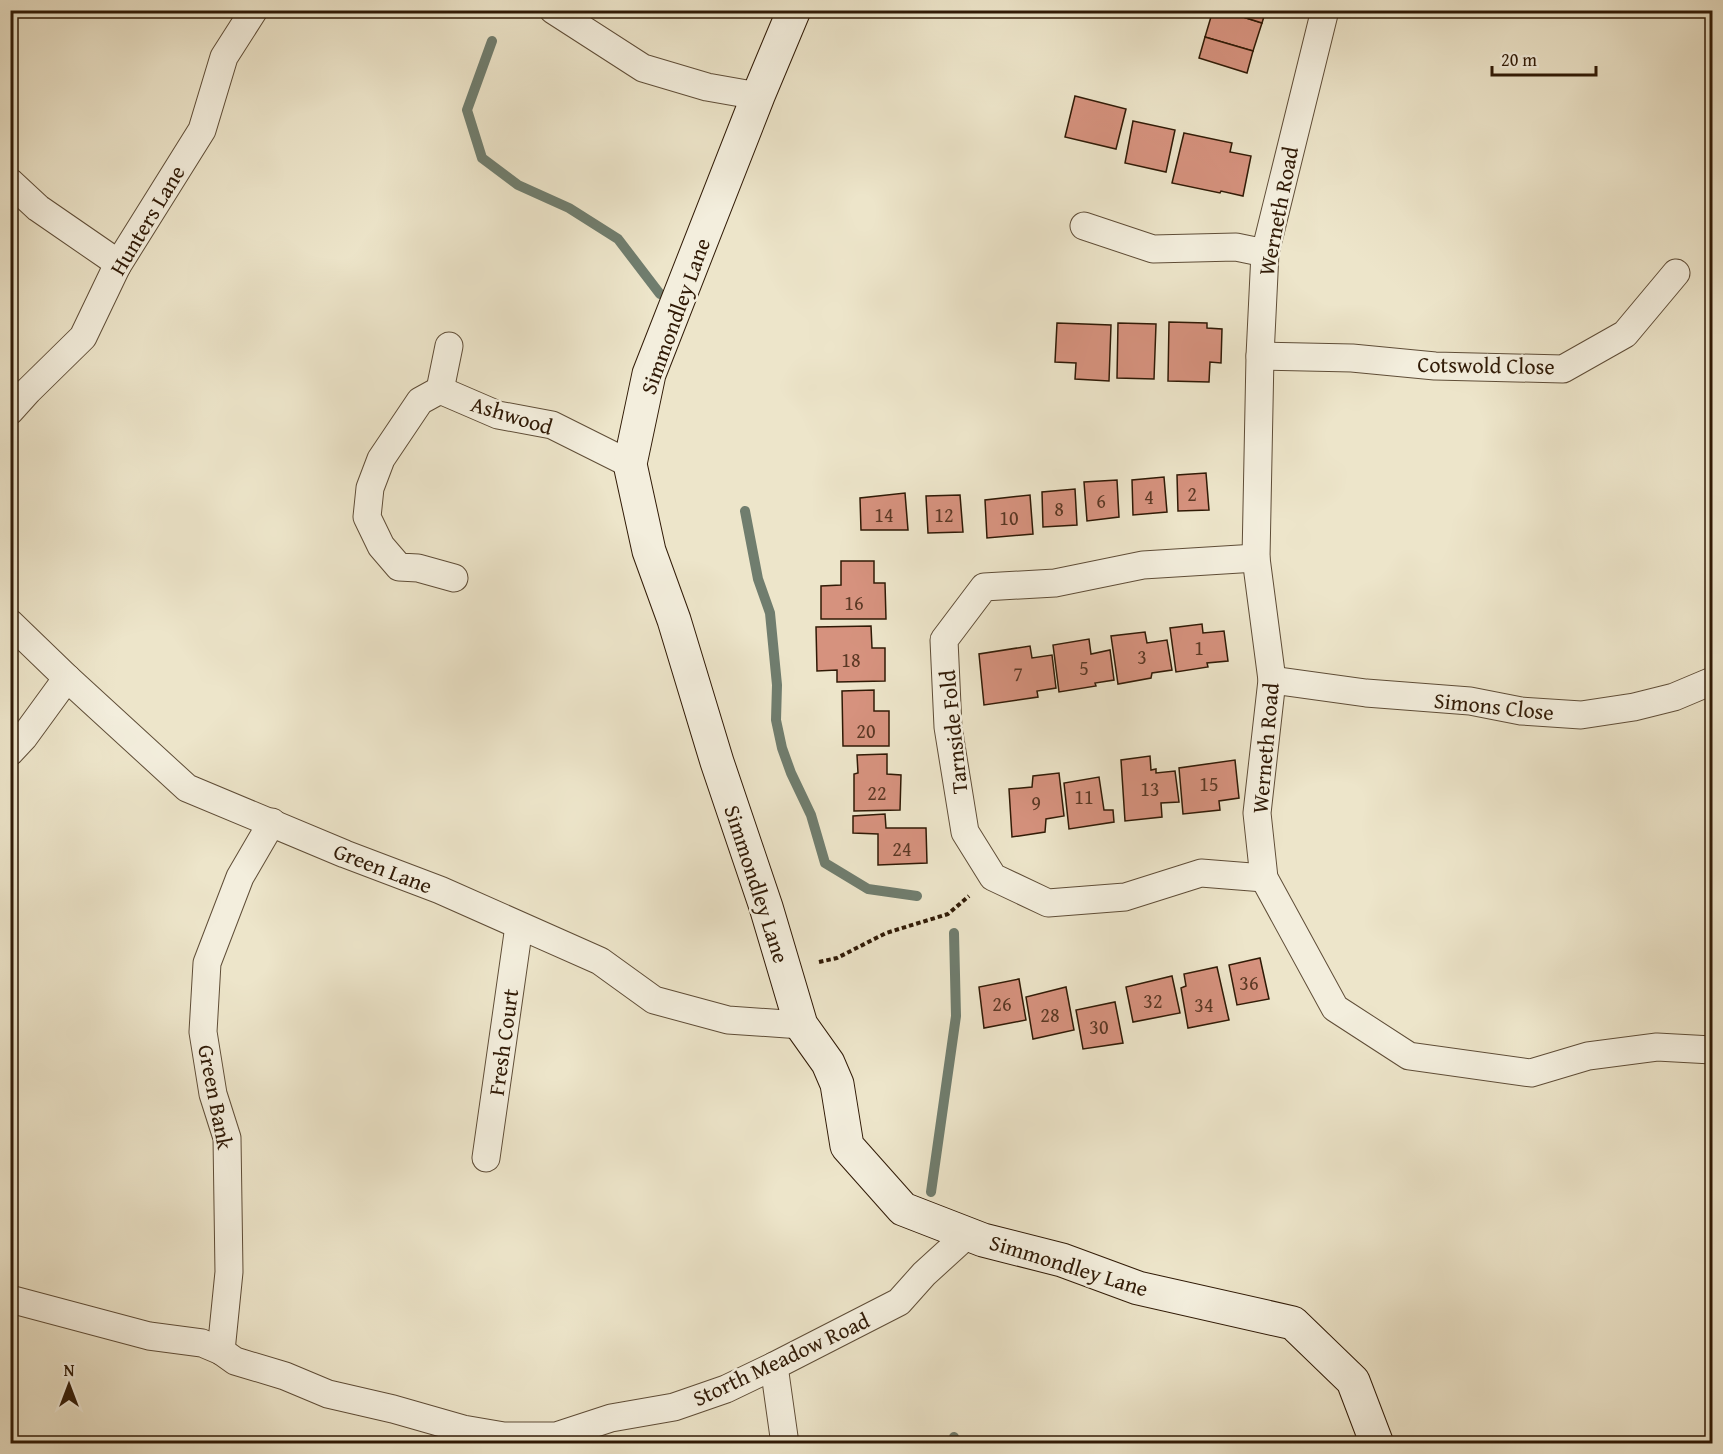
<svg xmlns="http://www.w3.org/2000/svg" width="1723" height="1454" viewBox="0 0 1723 1454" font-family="'Gentium Book Plus',serif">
<rect width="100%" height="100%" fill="#ede5ca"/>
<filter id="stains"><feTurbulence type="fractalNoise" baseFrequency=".00333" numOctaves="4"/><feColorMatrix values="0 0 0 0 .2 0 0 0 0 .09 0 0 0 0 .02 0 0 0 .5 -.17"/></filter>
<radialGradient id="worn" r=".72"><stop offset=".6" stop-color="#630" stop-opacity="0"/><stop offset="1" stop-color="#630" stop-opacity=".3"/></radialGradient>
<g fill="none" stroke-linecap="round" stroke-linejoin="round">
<g stroke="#707d6e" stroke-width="10">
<polyline points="492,41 467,110 482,158 518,185 569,208 618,239 660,294"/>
<polyline points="745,511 758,579 770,613 777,685 776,720 782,748 791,773 811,815 825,863 868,889 917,896"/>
<polyline points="931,1192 956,1016 954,933"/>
<polyline points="953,1444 954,1437"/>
</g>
</g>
<g fill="#d6927e" stroke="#301a06" stroke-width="1.5">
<polygon points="1213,10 1221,10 1262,23 1253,51 1205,37"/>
<polygon points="1221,10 1266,10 1262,23"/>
<polygon points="1205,37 1253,51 1247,73 1199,58"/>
<polygon points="1075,96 1126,109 1116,149 1065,137"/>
<polygon points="1133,121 1175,130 1166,172 1125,163"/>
<polygon points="1184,133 1232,143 1230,152 1251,156 1243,196 1221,191 1220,193 1172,183"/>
<polygon points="1169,322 1207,323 1207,328 1222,329 1221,363 1210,362 1209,382 1168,381"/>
<polygon points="1057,323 1111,325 1109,381 1075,379 1076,363 1055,362"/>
<polygon points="1118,323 1156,324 1154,379 1117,378"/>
<polygon points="1206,473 1209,510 1178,511 1177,475"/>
<polygon points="1164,477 1167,512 1133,515 1132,480"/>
<polygon points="1117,480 1119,517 1087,521 1084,482"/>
<polygon points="1075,489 1077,525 1043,527 1042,492"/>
<polygon points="905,493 908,530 861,530 860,498"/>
<polygon points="960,495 963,532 928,533 926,496"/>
<polygon points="1030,495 1033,534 987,538 985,500"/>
<polygon points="841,561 874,561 874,583 885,583 886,619 821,619 821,586 841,585"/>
<polygon points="1202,624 1203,633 1224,631 1228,661 1207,663 1208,667 1176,672 1170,628"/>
<polygon points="871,626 872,648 885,648 885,681 837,682 837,670 817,671 816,627"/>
<polygon points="1145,632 1147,643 1167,640 1172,670 1152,673 1151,678 1118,684 1111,636"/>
<polygon points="1089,639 1091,654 1110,650 1114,680 1095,683 1096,686 1059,692 1053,645"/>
<polygon points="1030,646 1032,658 1052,655 1056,688 1037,691 1038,697 984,705 979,654"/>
<polygon points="874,690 874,711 889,711 889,746 843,746 842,691"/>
<polygon points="887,754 887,774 901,775 900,810 854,811 854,774 858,773 857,755"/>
<polygon points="1150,756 1151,770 1156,769 1156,773 1175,771 1179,802 1161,803 1162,817 1125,821 1121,760"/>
<polygon points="1235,760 1239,798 1219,801 1220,810 1183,814 1179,768"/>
<polygon points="1059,773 1064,816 1046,819 1045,832 1012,837 1009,789 1032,787 1033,776"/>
<polygon points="1099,777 1104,810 1113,810 1114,822 1069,829 1064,783"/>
<polygon points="885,814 886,828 926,828 927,863 878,865 878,834 853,833 853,816"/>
<polygon points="1260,958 1269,999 1237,1005 1229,965"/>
<polygon points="1217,967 1229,1020 1188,1028 1181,988 1186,986 1184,974"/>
<polygon points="1172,976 1180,1013 1133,1022 1126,987"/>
<polygon points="1019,979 1026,1020 984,1028 979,987"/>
<polygon points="1066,987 1074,1030 1033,1039 1026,997"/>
<polygon points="1115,1002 1123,1043 1083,1049 1076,1010"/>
</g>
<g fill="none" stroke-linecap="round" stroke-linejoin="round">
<defs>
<g id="street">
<polyline points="553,10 643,68 707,87 758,96"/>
<polyline points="1325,10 1265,253 1260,356 1256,558 1272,680 1257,813 1264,878 1335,1008 1409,1056 1531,1073 1588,1056 1657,1047 1712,1050"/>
<polyline points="10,182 38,208 112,259 117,266"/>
<polyline points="1084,226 1153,249 1236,247 1265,253"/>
<polyline points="1260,356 1352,358 1435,366 1563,369 1625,334 1676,273"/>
<polyline points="440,390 449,346"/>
<polyline points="10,411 28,391 83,337 117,266 202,130 224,57 254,10"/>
<polyline points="1256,558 1143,565 1055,583 984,587 944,640 948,727 965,832 993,877 1048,903 1125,897 1201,873 1264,878"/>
<polyline points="454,578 418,568 399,567 381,546 367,517 370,488 381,459 420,401 440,390 498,415 552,425 630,464"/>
<polyline points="10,623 67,678 187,788 345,854 440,890 600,961 654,1000 728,1020 801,1025"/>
<polyline points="1272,680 1366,693 1470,701 1521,711 1581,715 1634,707 1674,697 1712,681"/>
<polyline points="10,752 24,737 67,678"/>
<polyline points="486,1158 519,926"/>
<polyline points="10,1299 149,1336 202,1343 221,1351 235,1361 285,1376 328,1394 393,1409 463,1429 504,1436 556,1436 611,1418 674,1407 726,1389 774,1366 899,1302 924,1274 969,1233"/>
<polyline points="221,1351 229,1272 227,1138 213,1094 203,1032 207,963 240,877 272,822"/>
<polyline points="774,1366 785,1444"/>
</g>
<polyline id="secondary" points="794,10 758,96 649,374 630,464 649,551 674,620 717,762 766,907 801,1025 828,1063 837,1084 847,1146 903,1209 983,1240 1062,1260 1138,1288 1293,1323 1353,1381 1377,1444"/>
</defs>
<use href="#street" stroke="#5f4d37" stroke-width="29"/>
<use href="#secondary" stroke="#301a06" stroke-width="35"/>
<polyline stroke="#301a06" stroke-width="4" stroke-dasharray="4.5 3" stroke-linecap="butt" points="819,962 837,958 886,933 948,914 969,896"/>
<use href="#street" stroke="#f3eedd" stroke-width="27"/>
<use href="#secondary" stroke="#f3eedd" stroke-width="33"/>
</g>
<g text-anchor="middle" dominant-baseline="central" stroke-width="5" stroke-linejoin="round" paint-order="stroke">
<g font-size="20" fill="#5a3824">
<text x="1192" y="493">2</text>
<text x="1149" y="496">4</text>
<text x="1101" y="500">6</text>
<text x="1059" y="508">8</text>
<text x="884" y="514">14</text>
<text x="944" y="514">12</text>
<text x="1009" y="517">10</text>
<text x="854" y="602">16</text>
<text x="1199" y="647">1</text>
<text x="1142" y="656">3</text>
<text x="851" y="659">18</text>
<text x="1084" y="667">5</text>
<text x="1018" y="673">7</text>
<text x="866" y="730">20</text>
<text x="1209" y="783">15</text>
<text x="1150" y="788">13</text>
<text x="877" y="792">22</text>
<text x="1084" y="796">11</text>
<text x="1036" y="802">9</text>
<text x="902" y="848">24</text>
<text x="1249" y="982">36</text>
<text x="1153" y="1000">32</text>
<text x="1002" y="1003">26</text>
<text x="1204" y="1004">34</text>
<text x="1050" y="1014">28</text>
<text x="1099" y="1026">30</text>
</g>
<g font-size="22" fill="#301a06" stroke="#f3eedd">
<text transform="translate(1278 211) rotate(-79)">Werneth Road</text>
<text transform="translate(147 220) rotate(-59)">Hunters Lane</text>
<text transform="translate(675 316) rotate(-70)">Simmondley Lane</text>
<text transform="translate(1486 365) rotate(1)">Cotswold Close</text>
<text transform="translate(512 415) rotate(17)">Ashwood</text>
<text transform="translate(1494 706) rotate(6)">Simons Close</text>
<text transform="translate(953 732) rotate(-96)">Tarnside Fold</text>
<text transform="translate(1265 748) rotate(-85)">Werneth Road</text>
<text transform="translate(383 868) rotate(21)">Green Lane</text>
<text transform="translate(757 884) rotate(72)">Simmondley Lane</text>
<text transform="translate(503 1042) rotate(-82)">Fresh Court</text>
<text transform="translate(216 1097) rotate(79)">Green Bank</text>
<text transform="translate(1069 1265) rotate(17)">Simmondley Lane</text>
<text transform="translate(781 1359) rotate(-25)">Storth Meadow Road</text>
</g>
</g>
<rect width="1723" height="1454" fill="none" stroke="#ede5ca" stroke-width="36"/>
<rect x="12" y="12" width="1699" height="1430" fill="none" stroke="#301a06" stroke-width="3"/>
<rect x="18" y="18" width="1687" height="1418" fill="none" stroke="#301a06" stroke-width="1.5"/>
<g transform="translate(69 1385)" stroke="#f3eedd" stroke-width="4.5" paint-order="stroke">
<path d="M0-4.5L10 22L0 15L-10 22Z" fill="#301a06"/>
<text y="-9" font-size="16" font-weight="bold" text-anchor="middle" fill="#301a06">N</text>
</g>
<path d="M1492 66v9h104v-9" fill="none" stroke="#301a06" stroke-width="3"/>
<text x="1501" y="66" font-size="18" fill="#301a06" stroke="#f3eedd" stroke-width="4.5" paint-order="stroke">20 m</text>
<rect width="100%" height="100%" filter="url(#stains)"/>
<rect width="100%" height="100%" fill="url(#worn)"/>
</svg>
